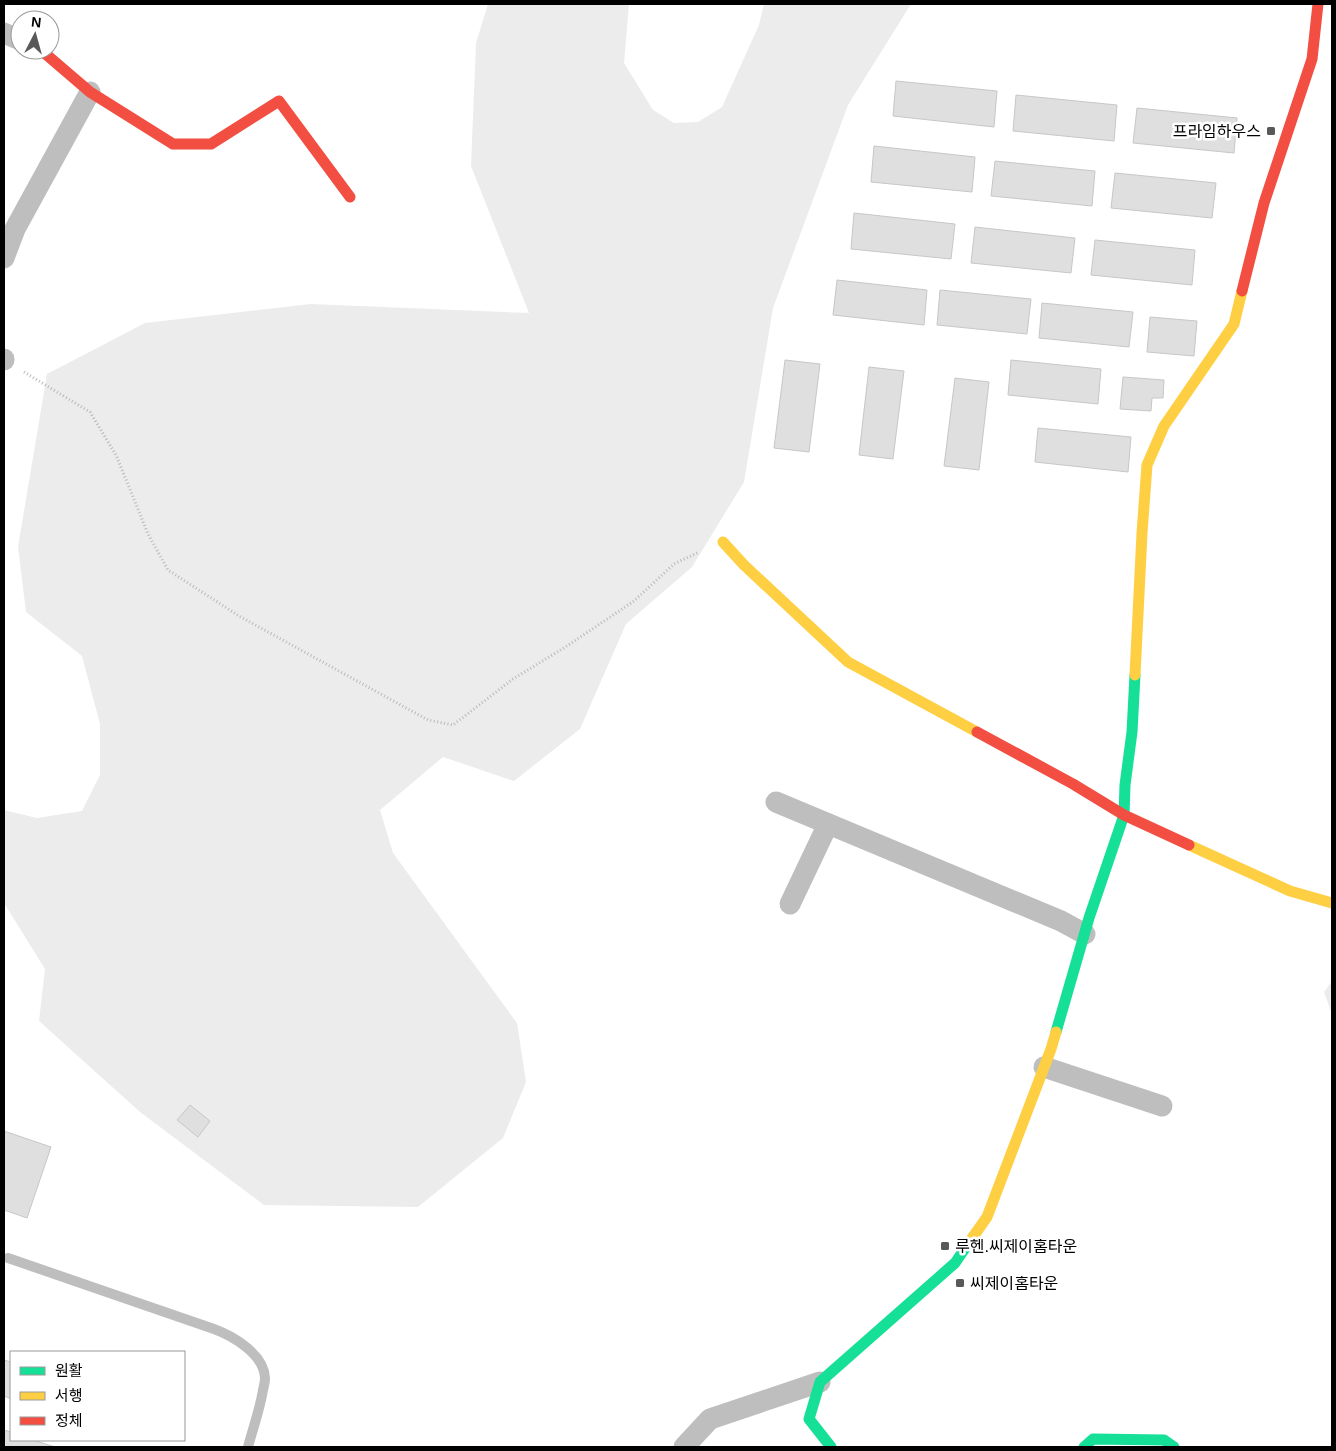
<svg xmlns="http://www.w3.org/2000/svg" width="1336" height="1451" viewBox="0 0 1336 1451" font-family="Arial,'Noto Sans KR',sans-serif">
<rect width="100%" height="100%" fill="#fff"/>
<g fill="#ececec">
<polygon points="488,4 629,4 624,63 653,110 674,123 698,122 722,107 759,25 764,4 911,4 848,105 773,308 744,482 692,567 626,624 580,729 514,781 443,757 380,810 393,853 517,1023 526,1082 503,1138 418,1207 264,1205 140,1112 39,1021 45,969 4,903 4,810 37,818 82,811 100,775 100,724 82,656 26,612 18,547 47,374 145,323 311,304 529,313 471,166 476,43"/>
<polygon points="1332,981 1332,1014 1324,992"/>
</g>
<g fill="#dfdfdf" stroke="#c7c7c7">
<polygon points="896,81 997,91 994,127 893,116"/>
<polygon points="1016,95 1117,105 1114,141 1013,131"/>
<polygon points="1137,108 1237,118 1234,153 1133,143"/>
<polygon points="874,146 975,157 972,192 871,182"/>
<polygon points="995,161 1095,171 1092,206 991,196"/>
<polygon points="1115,173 1216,183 1212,218 1111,208"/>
<polygon points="854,213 955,224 951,259 851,249"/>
<polygon points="975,227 1075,238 1071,273 971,263"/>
<polygon points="1095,240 1195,250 1192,285 1091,275"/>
<polygon points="837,280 927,290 924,325 833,315"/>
<polygon points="940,290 1031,299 1027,334 937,325"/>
<polygon points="1042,303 1133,312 1129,347 1039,338"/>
<polygon points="1150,317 1197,321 1194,356 1147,352"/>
<polygon points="785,360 820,364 809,452 774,448"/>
<polygon points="1011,360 1101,369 1098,404 1008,395"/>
<polygon points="869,367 904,371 893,459 859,455"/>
<polygon points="1123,377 1164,380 1163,398 1152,398 1151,411 1120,409"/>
<polygon points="955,378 989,382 979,470 944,466"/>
<polygon points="1038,428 1131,437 1128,472 1035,462"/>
<polygon points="190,1105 210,1121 198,1137 177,1120"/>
<polygon points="4,1131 51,1147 27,1218 4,1210"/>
<polygon points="4,1360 11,1362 11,1399 4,1396"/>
<polygon points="4,1430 11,1432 11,1440 33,1440 55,1447 4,1447"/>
</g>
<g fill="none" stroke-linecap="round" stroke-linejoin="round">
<polyline stroke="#b9b9b9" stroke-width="3" stroke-dasharray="1 2.5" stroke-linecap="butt" points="24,372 90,412 116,455 148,534 168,570 239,616 428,720 453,725 513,679 567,646 634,601 674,564 699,552"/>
<path stroke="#bebebe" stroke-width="10" d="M 8,1258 L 214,1329 C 233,1336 264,1354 265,1378 C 265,1382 264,1386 263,1390 C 260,1409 253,1428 248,1447"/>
<g stroke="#bebebe" stroke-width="21">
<polyline points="4,33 20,40"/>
<polyline points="4,258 15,229 90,92"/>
<polyline points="4,359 4,360"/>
<polyline points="776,802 1061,921 1085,934"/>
<polyline points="790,904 828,824"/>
<polyline points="1044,1067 1162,1106"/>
<polyline points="684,1447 710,1419 820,1382"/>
</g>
<g stroke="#16e098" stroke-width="11">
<polyline points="1056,1032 1089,918 1124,815 1125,785 1132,732 1135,675"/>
<polyline points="831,1447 809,1419 820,1382 955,1263 968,1244"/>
<polyline points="1084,1447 1093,1439 1164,1440 1174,1447"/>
</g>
<g stroke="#ffcf43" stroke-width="11">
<polyline points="723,542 744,565 848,662 977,732"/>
<polyline points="1135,675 1142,533 1147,465 1164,426 1234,324 1242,291"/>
<polyline points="1189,845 1290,891 1332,903"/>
<polyline points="968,1244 987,1217 1051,1049 1056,1032"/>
</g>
<g stroke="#f24e42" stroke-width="11">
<polyline points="41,50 90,92 173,144 211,144 279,101 350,197"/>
<polyline points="1242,291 1264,203 1312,59 1318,4"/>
<polyline points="977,732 1073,784 1124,815 1189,845"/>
</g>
</g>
<g fill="#595959" stroke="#fff" stroke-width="2">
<rect x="1266" y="126" width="10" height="10" rx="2.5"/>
<rect x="940" y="1241" width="10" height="10" rx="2.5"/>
<rect x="955" y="1278" width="10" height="10" rx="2.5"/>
</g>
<g text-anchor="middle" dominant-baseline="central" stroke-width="5" stroke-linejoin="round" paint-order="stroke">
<g font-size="16" fill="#000" stroke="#fff" text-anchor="start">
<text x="1261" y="131" text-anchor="end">프라임하우스</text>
<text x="955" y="1246">루헨.씨제이홈타운</text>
<text x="970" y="1283">씨제이홈타운</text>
</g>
</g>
<rect width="1336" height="1451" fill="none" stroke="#000000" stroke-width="10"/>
<rect x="10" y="1351" width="175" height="90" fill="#ffffff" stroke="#999999"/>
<rect x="20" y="1367" width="25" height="8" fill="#16e098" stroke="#999999"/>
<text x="55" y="1376" font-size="15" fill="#000000">원활</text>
<rect x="20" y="1392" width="25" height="8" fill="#ffcf43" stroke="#999999"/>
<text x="55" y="1401" font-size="15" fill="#000000">서행</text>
<rect x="20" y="1417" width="25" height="8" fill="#f24e42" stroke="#999999"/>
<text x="55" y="1426" font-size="15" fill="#000000">정체</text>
<g transform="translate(35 35) rotate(6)"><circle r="24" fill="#ffffff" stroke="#999999"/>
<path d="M0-4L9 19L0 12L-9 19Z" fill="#595959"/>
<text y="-8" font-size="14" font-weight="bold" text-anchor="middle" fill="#000000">N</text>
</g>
</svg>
